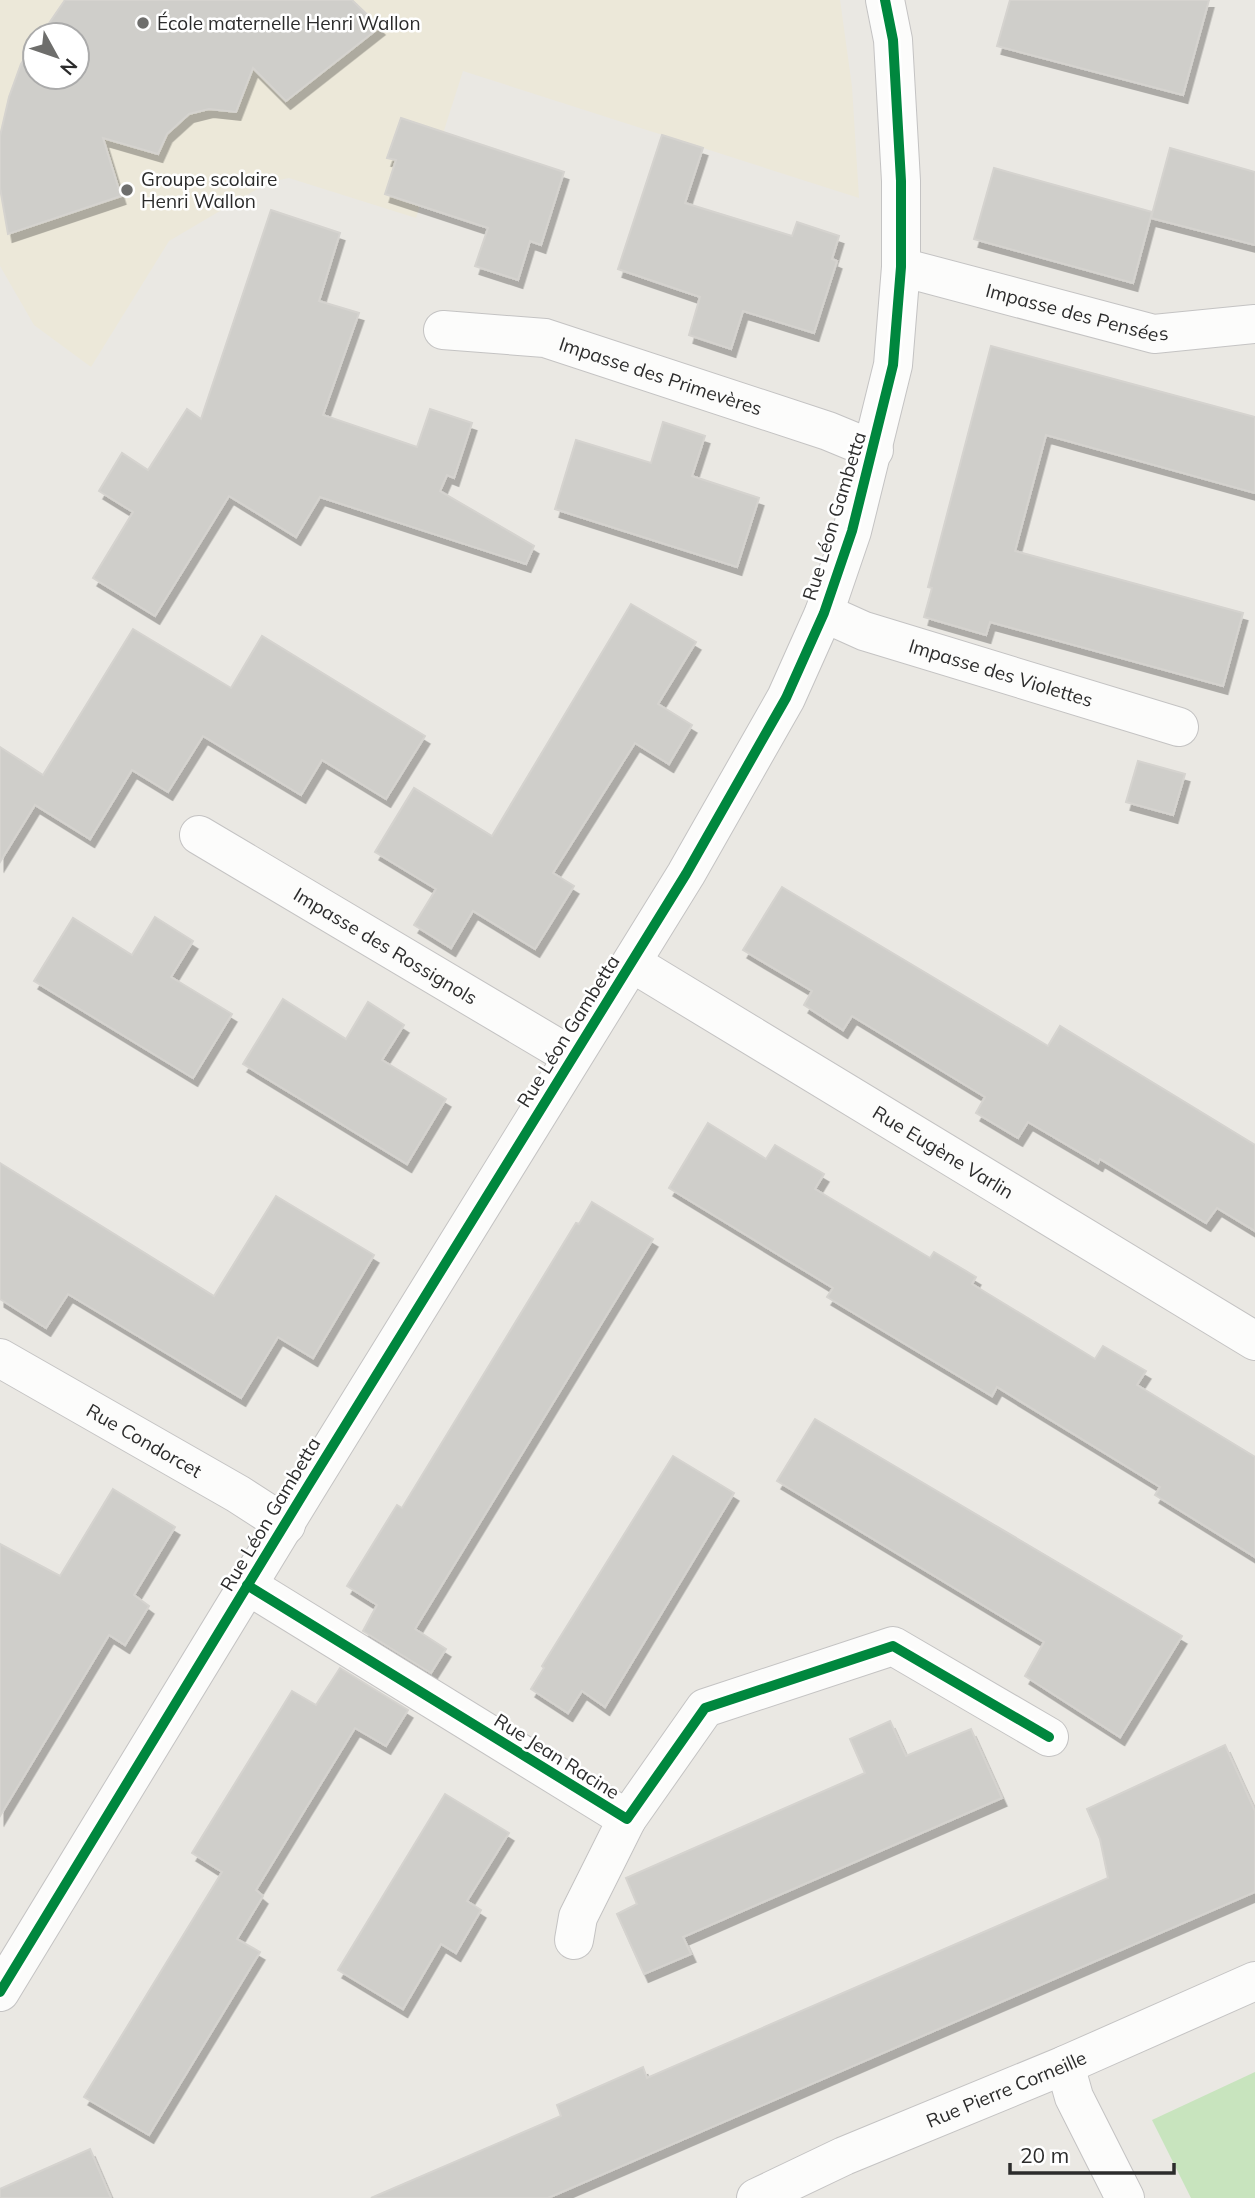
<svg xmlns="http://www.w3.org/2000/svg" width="1255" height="2198" viewBox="0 0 1255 2198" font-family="Mulish,sans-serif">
<defs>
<filter id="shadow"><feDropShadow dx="4.5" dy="8" stdDeviation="0" flood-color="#0004"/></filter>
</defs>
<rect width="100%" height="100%" fill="#eae8e3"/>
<path fill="#ece8d9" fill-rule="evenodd" d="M 0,0 L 840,0 L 852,87 L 859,198 L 463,71 L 416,218 L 289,178 L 269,182 L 169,241 L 91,367 L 34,325 L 0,266 ZM 35,35 L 77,35 L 77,77 L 35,77 Z"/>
<polygon fill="#c8e4be" points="1255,2072 1255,2198 1191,2198 1152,2120"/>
<g fill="#cfceca" stroke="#d5d3cf" stroke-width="2" filter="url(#shadow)">
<polygon points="65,0 352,0 380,27 286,101 253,68 236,112 209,109 189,114 167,134 158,154 103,138 121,196 8,234 0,188 0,136 9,97 21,64 35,43 35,77 77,77 77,35 41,35"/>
<polygon points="1010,0 1209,0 1183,95 997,46"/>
<polygon points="401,118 564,172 541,245 530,241 518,280 475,266 488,228 385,194 396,160 387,158"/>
<polygon points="662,135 703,148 685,203 792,236 797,222 839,236 832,259 837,261 814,333 743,311 731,349 689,335 700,297 618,269"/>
<polygon points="1170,148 1255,172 1255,245 1151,218"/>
<polygon points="994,168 1152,212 1133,283 974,239"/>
<polygon points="271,210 340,233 319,301 359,313 323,415 417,447 430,409 472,423 454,478 447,475 440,491 534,546 526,564 320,497 296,537 229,496 155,616 93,578 133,512 99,491 122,453 148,470 187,409 201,419"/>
<polygon points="991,346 1255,417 1255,493 1046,435 1015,551 1243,613 1223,686 990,622 986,635 924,617 932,588 928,587"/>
<polygon points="663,422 705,436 692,476 759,498 737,567 555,509 576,440 651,463"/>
<polygon points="631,604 696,642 658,704 692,725 669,764 635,743 553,873 574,886 535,949 473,911 451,948 414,925 436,889 375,852 414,788 492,836"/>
<polygon points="133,629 231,688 262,636 425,736 386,799 322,760 301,795 203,736 168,792 132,770 90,839 35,805 0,862 0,747 43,775"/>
<polygon points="1138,761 1185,774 1173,815 1126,802"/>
<polygon points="782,887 1048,1046 1060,1026 1255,1145 1255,1231 1217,1208 1206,1223 1100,1159 1098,1163 1028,1122 1018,1138 976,1113 985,1097 852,1016 843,1030 804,1005 812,991 743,950"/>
<polygon points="155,917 193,941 171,977 232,1014 193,1078 34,981 73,918 132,955"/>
<polygon points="283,999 346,1039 368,1002 404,1025 382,1060 446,1099 407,1164 243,1064"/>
<polygon points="708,1123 766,1159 775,1145 824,1174 815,1189 930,1258 934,1252 976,1277 972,1284 1095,1359 1103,1346 1146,1371 1137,1385 1255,1457 1255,1557 1155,1495 1160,1487 997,1387 992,1396 827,1297 833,1288 669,1188"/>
<polygon points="0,1163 214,1296 276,1196 374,1255 313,1358 278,1337 241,1398 68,1294 46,1328 0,1299"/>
<polygon points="592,1202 653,1239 415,1629 446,1649 431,1673 363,1631 377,1605 347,1586 397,1505 402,1508 576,1223 579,1224"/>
<polygon points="815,1419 1182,1636 1120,1737 1025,1676 1044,1642 777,1481"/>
<polygon points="673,1456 734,1493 605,1707 582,1691 568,1713 531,1689 544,1668 542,1666"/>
<polygon points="113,1489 175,1527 134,1595 149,1606 125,1645 109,1635 0,1816 0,1544 60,1576"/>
<polygon points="340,1668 408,1710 386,1746 355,1728 306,1808 256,1890 263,1896 237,1939 260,1952 149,2135 84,2097 222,1872 192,1853 292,1691 316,1705"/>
<polygon points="890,1721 906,1756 971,1729 1002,1798 683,1937 691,1954 644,1974 617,1914 637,1904 626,1878 865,1773 850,1739"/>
<polygon points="1225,1745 1255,1811 1255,1892 548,2198 371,2198 561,2116 557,2105 643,2067 647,2078 1108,1878 1100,1839 1087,1809"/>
<polygon points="445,1794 509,1833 467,1901 481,1910 456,1953 441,1944 403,2009 338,1970"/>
<polygon points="90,2149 111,2198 0,2198 0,2189"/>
</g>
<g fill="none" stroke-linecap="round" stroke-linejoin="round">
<defs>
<g id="minor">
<path id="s1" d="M 901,267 L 1154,334 L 1255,324"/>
<path id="s2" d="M 443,330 L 545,338 L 828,431 L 874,450"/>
<path id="s3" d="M 824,613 L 864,631 L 1179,727"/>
<path id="s4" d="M 199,835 L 571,1056"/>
<path id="s5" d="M 632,963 L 1255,1341"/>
<path id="s6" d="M 0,1358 L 238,1494 L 286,1525"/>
<polyline points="247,1585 627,1819 705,1708 893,1646 1049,1737"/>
<polyline points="574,1940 578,1917 627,1819"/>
<polyline points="0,1992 308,1486 686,874 786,698 824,613 852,531 893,365 901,267 901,181 893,40 885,0"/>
<polyline points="1065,2065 1074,2097 1125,2198"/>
<path id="s7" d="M 756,2198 L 844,2156 L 1065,2065 L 1255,1981"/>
</g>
</defs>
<use href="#minor" stroke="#c4c3c3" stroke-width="40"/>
<use href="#minor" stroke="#fcfcfb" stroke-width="38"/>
<defs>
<g id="cycleway">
<polyline points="247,1585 627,1819 705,1708 893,1646 1049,1737"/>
<polyline points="0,1992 308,1486 686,874 786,698 824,613 852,531 893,365 901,267 901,181 893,40 885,0"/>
</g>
</defs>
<use href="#cycleway" stroke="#fff" stroke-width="15"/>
<use href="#cycleway" stroke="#00873e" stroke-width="10"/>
</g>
<g fill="#6e6e6c" stroke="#fff" stroke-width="2.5">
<circle cx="143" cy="23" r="7"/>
<circle cx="127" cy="190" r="7"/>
</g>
<g text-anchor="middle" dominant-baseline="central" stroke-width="5" stroke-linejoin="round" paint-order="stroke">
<g font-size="19" fill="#2c2c2c" stroke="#fff" text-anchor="start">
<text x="157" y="23">École maternelle Henri Wallon</text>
<text x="141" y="179">Groupe scolaire<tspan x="141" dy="22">Henri Wallon</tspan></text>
</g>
<g font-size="19" fill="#2c2c2c" stroke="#fff">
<text stroke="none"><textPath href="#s1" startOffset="182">Impasse des Pensées</textPath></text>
<text stroke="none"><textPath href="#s2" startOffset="224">Impasse des Primevères</textPath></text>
<text transform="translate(834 516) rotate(-73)">Rue Léon Gambetta</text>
<text stroke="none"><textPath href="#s3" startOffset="187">Impasse des Violettes</textPath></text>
<text stroke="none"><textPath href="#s4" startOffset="217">Impasse des Rossignols</textPath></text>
<text transform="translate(568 1031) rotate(-58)">Rue Léon Gambetta</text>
<text stroke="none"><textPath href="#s5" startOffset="364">Rue Eugène Varlin</textPath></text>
<text stroke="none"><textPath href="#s6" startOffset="166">Rue Condorcet</textPath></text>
<text transform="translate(270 1514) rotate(-59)">Rue Léon Gambetta</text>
<text transform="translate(557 1756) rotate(32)">Rue Jean Racine</text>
<text stroke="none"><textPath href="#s7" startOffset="273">Rue Pierre Corneille</textPath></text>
</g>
</g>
<g transform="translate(56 56) rotate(130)"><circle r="33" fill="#ffffff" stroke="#ababab" stroke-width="2"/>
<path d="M0-5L12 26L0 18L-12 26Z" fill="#6e6e6c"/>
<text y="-10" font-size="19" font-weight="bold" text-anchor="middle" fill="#2c2c2c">N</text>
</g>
<path d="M1010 2163v10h164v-10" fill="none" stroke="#2c2c2c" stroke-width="3.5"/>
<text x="1020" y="2163" font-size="21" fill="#2c2c2c" stroke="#ffffff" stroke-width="5" paint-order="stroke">20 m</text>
</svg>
